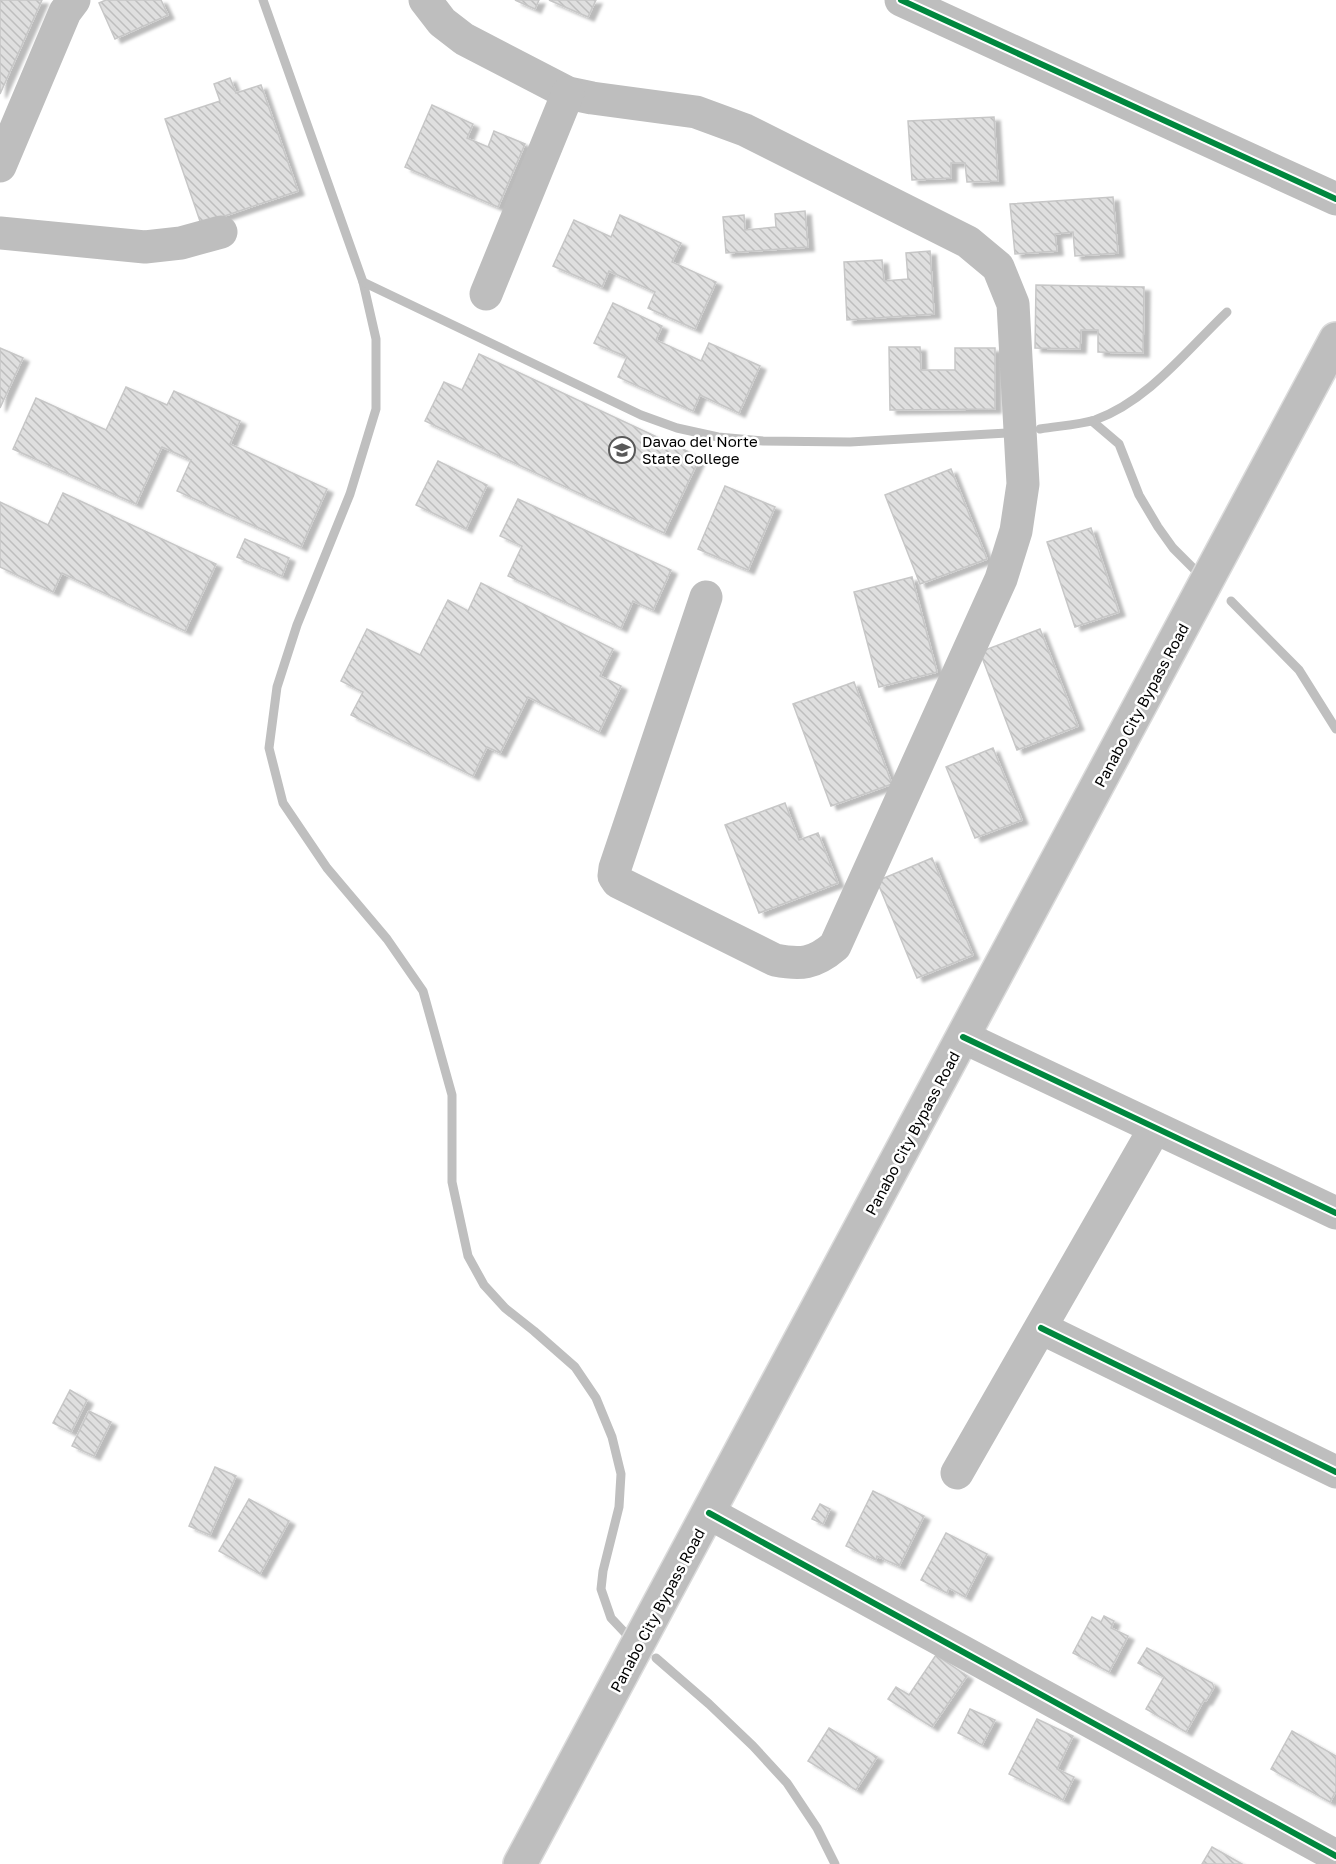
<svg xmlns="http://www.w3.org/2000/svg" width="1336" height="1864" viewBox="0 0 1336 1864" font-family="'Golos Text',sans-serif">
<defs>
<pattern id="building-back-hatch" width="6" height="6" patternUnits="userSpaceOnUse" patternTransform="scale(1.5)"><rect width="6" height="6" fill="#dfdfdf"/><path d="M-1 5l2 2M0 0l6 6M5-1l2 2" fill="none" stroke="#bebebe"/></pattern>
<filter id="shadow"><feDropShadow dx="6" dy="4" stdDeviation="1.5" flood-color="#0004"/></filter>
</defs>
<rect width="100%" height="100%" fill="#fff"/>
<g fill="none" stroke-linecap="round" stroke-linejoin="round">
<g stroke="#bfbfbf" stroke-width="9">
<polyline points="263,0 363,282 376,339 376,409 350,494 297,625 277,687 269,748 283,803 327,868 387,939 423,991 452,1095 452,1182 468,1256 484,1285 505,1308 534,1331 575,1367 596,1398 612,1437 621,1474 619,1507 603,1571 601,1589 611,1618 628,1636"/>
<polyline points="363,282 641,415 677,428 718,437 763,441 850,442 1007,433"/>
<polyline points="1092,421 1119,444 1139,495 1158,527 1173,548 1196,571"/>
<path d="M 1040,429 C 1058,426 1078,425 1095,420 C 1148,401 1187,350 1227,312"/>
<polyline points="1231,601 1299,670 1336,729"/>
<polyline points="656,1658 709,1704 753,1746 787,1783 817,1828 835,1864"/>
</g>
</g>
<g fill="url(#building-back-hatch)" stroke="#c7c7c7" stroke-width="1.5" filter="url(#shadow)">
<polygon points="0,0 42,0 0,94"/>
<polygon points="106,0 161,0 168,15 115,39 99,3"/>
<polygon points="515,0 539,0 535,9"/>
<polygon points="549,0 596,0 588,17"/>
<polygon points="230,78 236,93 261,85 298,191 201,224 165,119 220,101 214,84"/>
<polygon points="432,105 473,124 467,138 488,147 494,131 525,144 498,207 405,167"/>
<polygon points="994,117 998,181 967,182 965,163 951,163 951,178 912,180 908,121"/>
<polygon points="1113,197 1118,253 1075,256 1073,232 1055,234 1057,251 1015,254 1010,204"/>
<polygon points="805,211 808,247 726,253 723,217 744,215 745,230 776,227 775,214"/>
<polygon points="620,215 681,243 672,262 716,282 695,329 648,308 655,292 609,271 602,287 553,266 574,220 611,237"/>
<polygon points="930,251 934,314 847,320 844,262 882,260 884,281 908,279 906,253"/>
<polygon points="1036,285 1144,287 1143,353 1098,352 1098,330 1081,330 1080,349 1035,348"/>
<polygon points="613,303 662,326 656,340 701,361 709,343 760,366 739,413 700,395 693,411 618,377 627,357 594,343"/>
<polygon points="889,347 920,347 921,370 955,370 955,348 995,348 995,409 890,410"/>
<polygon points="0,348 23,358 0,408"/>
<polygon points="479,354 700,457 664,533 425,421 444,382 462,390"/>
<polygon points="126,387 167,405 174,391 240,421 230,444 327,489 301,547 177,491 191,460 162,447 136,504 13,449 36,398 106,430"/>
<polygon points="438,461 487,485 466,529 416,505"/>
<polygon points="951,469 987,559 920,584 885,495"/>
<polygon points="725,486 775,507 748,570 698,549"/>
<polygon points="63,493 216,564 185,631 62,573 53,592 0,567 0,502 48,525"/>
<polygon points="518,499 671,570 653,610 633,601 621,628 508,576 522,546 500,536"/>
<polygon points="1091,528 1119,612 1075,627 1047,542"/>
<polygon points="245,539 289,558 282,576 237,557"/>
<polygon points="912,577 937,672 879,687 854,592"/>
<polygon points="481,583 613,649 600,676 621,686 599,732 528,697 500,753 487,747 473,776 351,715 363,692 341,681 367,629 420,655 448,600 468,611"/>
<polygon points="1040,629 1078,726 1017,750 980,652"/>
<polygon points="854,682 892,784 831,806 793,704"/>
<polygon points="993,748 1022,820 975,838 946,767"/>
<polygon points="785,803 799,840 818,833 838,883 759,913 725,825"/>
<polygon points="932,858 973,955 917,978 877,881"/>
<polygon points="70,1390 87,1400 71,1432 53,1423"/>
<polygon points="89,1411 111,1422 94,1456 72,1446"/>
<polygon points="215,1467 236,1476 210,1535 189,1526"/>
<polygon points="873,1491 924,1516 899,1566 877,1556 876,1560 846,1546"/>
<polygon points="249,1499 289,1521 260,1574 219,1551"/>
<polygon points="820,1504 830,1509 823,1524 812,1519"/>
<polygon points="946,1533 987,1554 965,1597 949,1588 947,1593 921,1580"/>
<polygon points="1104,1616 1114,1621 1111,1628 1128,1636 1109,1672 1073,1653 1092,1617 1101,1622"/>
<polygon points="1147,1648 1212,1683 1214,1687 1206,1701 1204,1700 1186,1732 1146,1709 1164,1677 1138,1663"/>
<polygon points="936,1655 967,1676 932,1727 888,1699 896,1687 909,1695"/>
<polygon points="970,1709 995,1720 982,1745 958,1733"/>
<polygon points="1037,1719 1073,1736 1057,1769 1074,1777 1063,1800 1009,1774"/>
<polygon points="829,1728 877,1757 856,1790 808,1761"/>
<polygon points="1292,1731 1336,1756 1336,1791 1330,1802 1271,1769"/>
<polygon points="1212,1847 1242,1864 1202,1864"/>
</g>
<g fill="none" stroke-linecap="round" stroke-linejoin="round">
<defs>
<polyline id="major" points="520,1864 1336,339"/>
</defs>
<use href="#major" stroke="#dbdbdb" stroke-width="36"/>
<g stroke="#bebebe" stroke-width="33">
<path d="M 425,0 L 442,22 L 464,39 L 568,93 L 592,98 L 696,112 L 745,130 L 968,242 L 998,267 L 1013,304 L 1023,484 L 1016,531 L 1001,579 L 835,946 C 814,964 801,965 775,960 L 618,882 L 614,876 L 615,868 L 706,597"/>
<polyline points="901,0 1336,199"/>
<polyline points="0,166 65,12 74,0"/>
<polyline points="0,233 145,247 181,243 221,232"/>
<polyline points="486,294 568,93"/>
<polyline points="963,1037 1336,1213"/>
<polyline points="1041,1328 1336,1472"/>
<polyline points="957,1473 1155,1128"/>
<polyline points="709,1513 1336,1856"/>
</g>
<use href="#major" stroke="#bebebe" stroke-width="33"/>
<defs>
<g id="cycleway">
<polyline points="901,0 1336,199"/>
<polyline points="963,1037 1336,1213"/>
<polyline points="1041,1328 1336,1472"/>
<polyline points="709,1513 1336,1856"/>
</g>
</defs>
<use href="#cycleway" stroke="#fff" stroke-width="10"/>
<use href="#cycleway" stroke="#00873e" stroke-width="6"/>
</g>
<defs>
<symbol id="university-ring" viewBox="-11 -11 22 22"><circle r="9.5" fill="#fff" stroke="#595959" stroke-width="1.5"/><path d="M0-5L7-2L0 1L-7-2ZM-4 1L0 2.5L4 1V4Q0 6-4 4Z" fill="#595959"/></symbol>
</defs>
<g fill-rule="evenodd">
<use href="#university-ring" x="607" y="435" width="30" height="30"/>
</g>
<g text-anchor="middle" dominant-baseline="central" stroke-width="5" stroke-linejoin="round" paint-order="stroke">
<g font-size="15" fill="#000" stroke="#fff" text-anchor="start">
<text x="642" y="441">Davao del Norte<tspan x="642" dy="17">State College</tspan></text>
</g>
<g font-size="15" fill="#000" stroke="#fff">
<text transform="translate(1141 705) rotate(-62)">Panabo City Bypass Road</text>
<text transform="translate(912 1133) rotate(-62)">Panabo City Bypass Road</text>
<text transform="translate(657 1610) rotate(-62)">Panabo City Bypass Road</text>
</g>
</g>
</svg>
